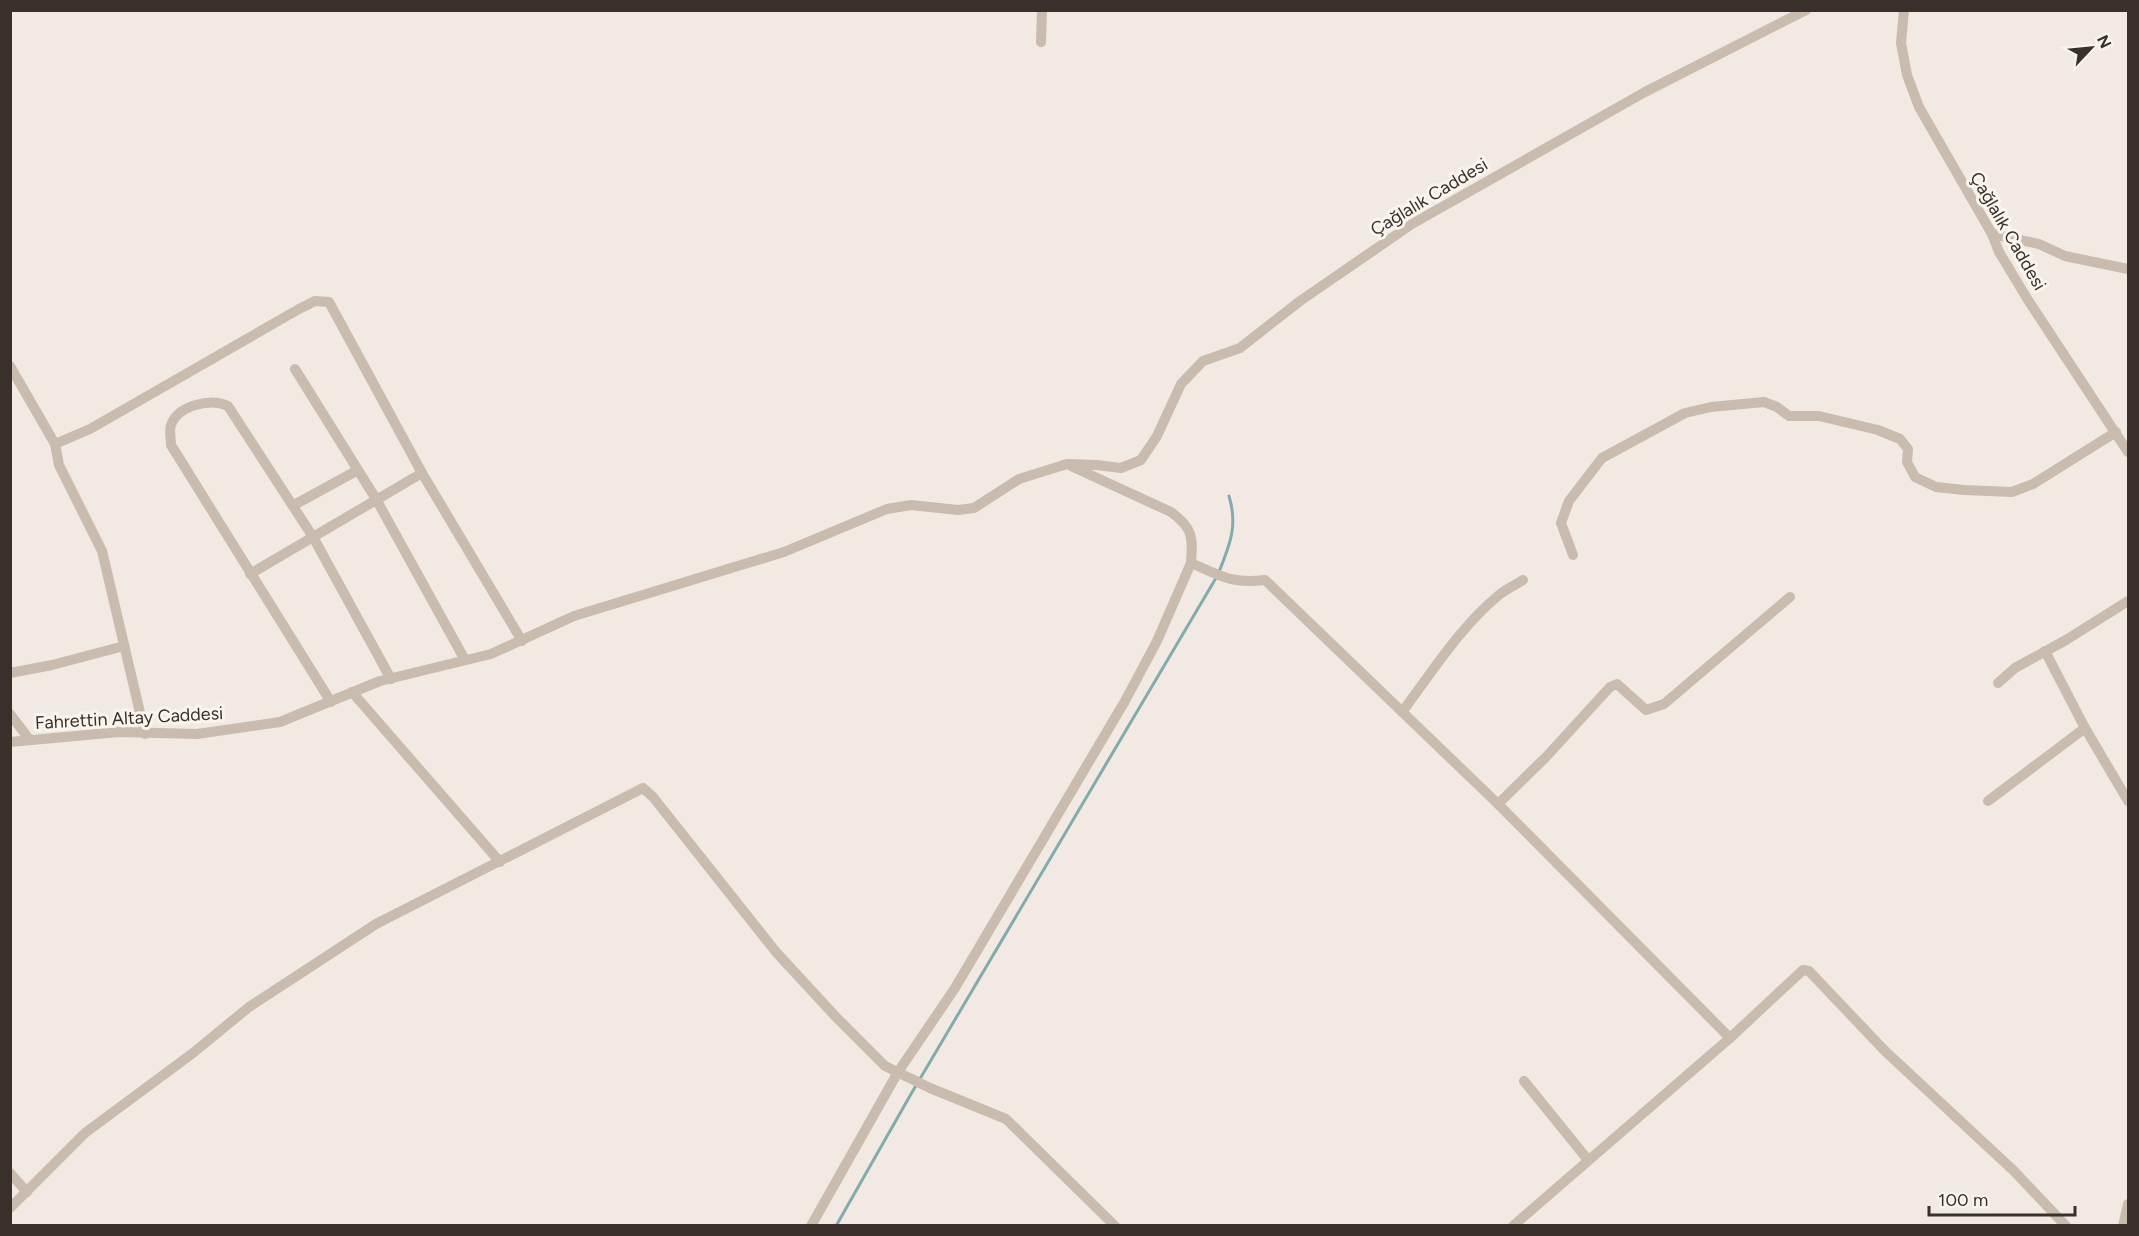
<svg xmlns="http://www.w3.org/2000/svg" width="2139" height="1236" viewBox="0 0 2139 1236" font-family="Figtree,sans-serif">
<rect width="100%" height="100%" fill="#f2eae2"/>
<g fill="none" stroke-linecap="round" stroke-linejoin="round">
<g stroke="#83aaac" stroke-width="3">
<path d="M 1219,572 C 1230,544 1238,526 1229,496"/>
<polyline points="836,1226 911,1094 1216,578"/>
</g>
<g stroke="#c9bbae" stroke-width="10">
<polyline points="1904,10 1901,43 1907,75 1919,107 1992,234 1999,252 2028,300 2128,452"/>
<polyline points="1041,42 1042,10"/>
<polyline points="1992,234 2039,244 2065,256 2128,269"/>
<polyline points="10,366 55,444 59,465 102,551 145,734"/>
<polyline points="295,369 376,499 465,660"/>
<polyline points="55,444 90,429 299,309 315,301 329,302 422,473 522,641"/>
<path d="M 1071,466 L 1171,512 C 1193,528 1193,537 1191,563 C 1221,576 1231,584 1265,580 L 1498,804 L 1730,1038"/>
<polyline points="294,505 358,470"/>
<polyline points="1573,555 1561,523 1569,501 1602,458 1685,413 1711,407 1764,402 1777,407 1789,416 1819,416 1878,430 1900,439 1908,449 1907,462 1915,477 1936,487 1964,490 2012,492 2033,484 2116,432"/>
<polyline points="250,574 422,473"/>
<polyline points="2045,651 2085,728 2128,801"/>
<polyline points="10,673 52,665 124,646"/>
<polyline points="1998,683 2015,668 2066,640 2128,601"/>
<polyline points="352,692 500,862"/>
<path d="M 331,702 L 171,445 C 171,439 169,430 171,425 C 178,405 211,398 228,406 L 313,537 L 391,679"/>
<path d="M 1402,712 C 1432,672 1460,627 1499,595 C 1506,589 1515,585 1523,580"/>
<polyline points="10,714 29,739"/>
<polyline points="10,742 119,732 197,734 280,722 380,681 491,654 574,616 784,552 887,509 911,505 958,510 974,508 1019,479 1067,464 1097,465 1121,468 1141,460 1157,436 1181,384 1203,361 1240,348 1300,301 1412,224 1645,92 1806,10"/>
<polyline points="1988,801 2085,728"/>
<polyline points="1498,804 1546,757 1610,687 1617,684 1646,710 1664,704 1790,597"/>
<polyline points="1524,1081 1588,1160"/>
<polyline points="10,1173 27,1192"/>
<polyline points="10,1208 85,1133 193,1053 249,1007 376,924 643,788 653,797 776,952 835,1016 885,1066 930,1088 1006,1119 1115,1226"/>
<polyline points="811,1226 898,1072 955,988 1125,701 1157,641 1191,563"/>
<polyline points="1513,1226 1730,1038 1803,970 1809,971 1885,1051 2014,1171 2066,1226"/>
<polyline points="2123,1226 2128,1204"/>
</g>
</g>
<g text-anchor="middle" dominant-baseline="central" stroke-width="6" stroke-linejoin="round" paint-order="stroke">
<g font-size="18" fill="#39302c" stroke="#f9f4ee">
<text transform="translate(1429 197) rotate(-31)">Çağlalık Caddesi</text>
<text transform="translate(2008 231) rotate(60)">Çağlalık Caddesi</text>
<text transform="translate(129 718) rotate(-3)">Fahrettin Altay Caddesi</text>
</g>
</g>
<rect width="2139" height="1236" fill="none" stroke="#39302c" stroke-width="24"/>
<g transform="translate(2091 48) rotate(64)" stroke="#f9f4ee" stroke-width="4.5" paint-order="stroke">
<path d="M0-4.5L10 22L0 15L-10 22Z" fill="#39302c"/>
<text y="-9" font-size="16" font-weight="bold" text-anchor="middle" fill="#39302c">N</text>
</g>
<path d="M1929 1206v9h146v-9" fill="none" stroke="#39302c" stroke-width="3"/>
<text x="1938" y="1206" font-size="18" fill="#39302c" stroke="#f9f4ee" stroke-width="4.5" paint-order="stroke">100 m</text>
</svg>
